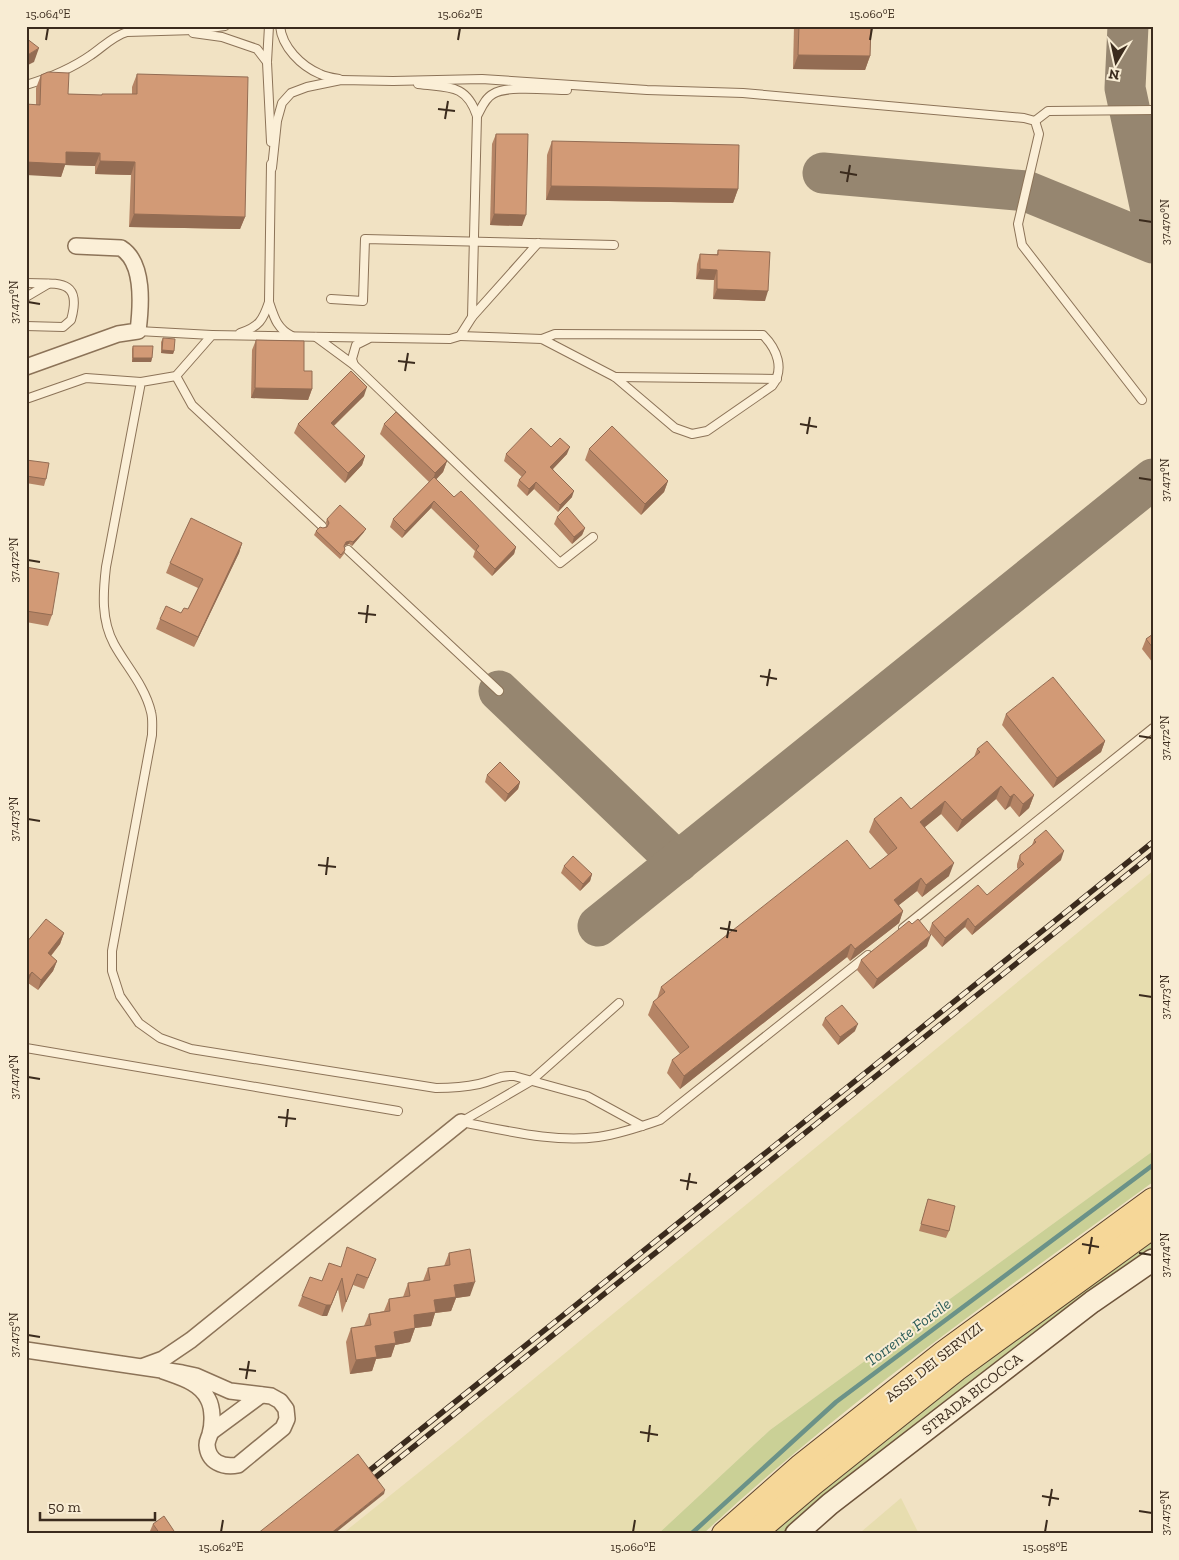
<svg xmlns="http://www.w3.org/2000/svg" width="1179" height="1560" viewBox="0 0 1179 1560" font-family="'Zilla Slab',serif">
<rect width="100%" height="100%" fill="#f1e2c3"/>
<g fill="#e7ddaf">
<polygon points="1153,871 1153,1151 770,1430 658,1534 342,1534 453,1445"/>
<polygon points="901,1498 919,1534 859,1534 861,1532"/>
</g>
<g fill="#cad096">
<path d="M 1153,1151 L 1153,1182 C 999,1294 842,1404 703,1534 L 658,1534 L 770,1430 Z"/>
<path d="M 1153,1240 L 1153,1250 C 1108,1280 1066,1311 1023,1343 C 941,1404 860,1467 782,1534 L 772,1534 C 893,1428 1023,1334 1153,1240 Z"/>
</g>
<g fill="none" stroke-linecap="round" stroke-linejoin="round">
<polyline stroke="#6b9288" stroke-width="4.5" points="691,1534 836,1402 1153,1165"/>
<g stroke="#968670" stroke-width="41">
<polyline points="1128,26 1125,88 1153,220"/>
<polyline points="823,173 1026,191 1153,243"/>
<polyline points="499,691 678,862"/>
<polyline points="598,926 1153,479"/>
</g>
<defs>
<g id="service">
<polyline points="269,26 267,62 271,142"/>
<path d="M 280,26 C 282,47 301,66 320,74 C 326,77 333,78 339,79"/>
<polyline points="193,33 222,37 257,49 267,62"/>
<path d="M 418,84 C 448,88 466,83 477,116 L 472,317"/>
<path d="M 26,85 C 49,78 71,69 91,55 C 103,47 113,36 127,32 L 195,30 L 225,26"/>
<path d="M 477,116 C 481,109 485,98 493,94 C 507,85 550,90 567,90"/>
<polyline points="1035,121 1048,111 1153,110"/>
<path d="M 271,164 L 269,302 C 274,317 277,329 292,336"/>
<polyline points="272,168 277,121 282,103 291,93 307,87 341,80 393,81 482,79 647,90 743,93 1024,118 1035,121 1039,134 1018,224 1022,245 1142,400"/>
<path d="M 538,243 L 472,317 L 460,336 L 450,339 L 212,335 L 176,376 L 141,382 L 106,567 C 103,593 101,620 114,644 C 126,666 145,686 151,712 C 153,719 152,728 152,735 L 112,951 L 112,971 L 120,996 L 139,1023 L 160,1038 L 191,1049 L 436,1088 C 451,1088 465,1087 479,1084 C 494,1081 498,1075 514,1076 L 587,1096 L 642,1126"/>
<path d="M 26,283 C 57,284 83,278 71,320 L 63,327 L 26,326"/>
<polyline points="26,297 48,284"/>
<polyline points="331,299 363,301 365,239 614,245"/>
<polyline points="138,331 212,335"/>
<path d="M 240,333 C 259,327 263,320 269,302"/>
<path d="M 460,336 L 542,339 L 615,377 L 675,428 L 692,434 L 707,431 L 772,386 C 785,369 777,349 763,335 L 555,334 L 542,339"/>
<polyline points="316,337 354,365 560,563 593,537"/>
<polyline points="354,365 352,359 356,345 368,339"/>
<polyline points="176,376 192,405 322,526"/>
<polyline points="615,377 777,379"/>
<polyline points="26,399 86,378 141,382"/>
<polyline points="348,550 499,691"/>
<polyline points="903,928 1153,728"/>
<polyline points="26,1048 398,1111"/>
<path d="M 461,1122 C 505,1130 553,1143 598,1137 C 619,1134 640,1127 660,1120 L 868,955"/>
<polyline points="461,1122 531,1081 619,1003"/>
</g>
<g id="minor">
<path d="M 26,367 L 118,334 L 138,331 C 141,307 145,263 121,248 L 76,246"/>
<path d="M 26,1350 L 182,1373 L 196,1376 L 230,1391 L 271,1396 L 280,1401 L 286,1409 L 287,1419 L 283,1428 L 238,1465 C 223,1468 208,1462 207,1445 C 207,1440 209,1438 210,1434 C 213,1424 213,1408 208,1399 C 200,1382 179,1377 163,1371"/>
<polyline points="144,1366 163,1359 191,1340 461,1122"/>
<polyline points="211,1432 261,1395"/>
</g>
<polyline id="secondary" points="796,1534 830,1504 1092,1302 1153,1260"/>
<g id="primary">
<polyline points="724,1534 800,1467 944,1353 1153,1200"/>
<polyline points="753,1534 813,1483 956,1369 1153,1226"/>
</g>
</defs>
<use href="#service" stroke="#8c7358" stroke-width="10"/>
<use href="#minor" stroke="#8c7358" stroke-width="18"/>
<use href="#secondary" stroke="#6e543b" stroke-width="24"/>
<use href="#primary" stroke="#5a412d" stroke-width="26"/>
<use href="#service" stroke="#fbefd7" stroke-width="8"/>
<use href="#minor" stroke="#fbefd7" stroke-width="15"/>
<use href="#secondary" stroke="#fbefd7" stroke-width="21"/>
<use href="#primary" stroke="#f6d798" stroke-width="24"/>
<defs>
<g id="rail">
<polyline points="359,1479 1153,842"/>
<polyline points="366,1485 1153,854"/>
</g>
</defs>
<use href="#rail" stroke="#3b2b1d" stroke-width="5.5"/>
<use href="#rail" stroke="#f8ecd3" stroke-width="4" stroke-dasharray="11" stroke-linecap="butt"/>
</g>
<g fill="#b58465">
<polygon points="794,26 871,26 870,56 865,70 793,69"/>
<polygon points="137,74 245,217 240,229 129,227 131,175 95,174 95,166 65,165 61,177 36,105 36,88 41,75 68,94 102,95 102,94 132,94 132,87"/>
<polygon points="496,134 522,226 490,225 492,144"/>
<polygon points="552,141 738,189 733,203 546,200 547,155"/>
<polygon points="718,250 765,301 713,299 714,280 696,279 697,264 700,254 717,254"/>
<polygon points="163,338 174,351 173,354 161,353 161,342"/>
<polygon points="256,340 304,371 312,389 308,400 251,398 252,350"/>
<polygon points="133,346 152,358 151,362 132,362 132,349"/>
<polygon points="364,396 334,426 365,456 362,465 345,483 294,433 298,424"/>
<polygon points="384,424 447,461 443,472 436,479 454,497 516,547 514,554 492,576 473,557 475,551 431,508 402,538 390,527 393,519 429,482 380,434"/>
<polygon points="551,447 567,454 553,469 572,497 558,512 534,489 527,496 517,486 519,480 522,477 504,461 506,454"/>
<polygon points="589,449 668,481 664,492 641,515 585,460"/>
<polygon points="26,460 46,479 44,486 26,483"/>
<polygon points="557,517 585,528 582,535 572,544 554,524"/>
<polygon points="327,519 364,532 352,546 349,544 344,546 345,550 344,554 340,559 314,535 316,531 327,526 326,522"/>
<polygon points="242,543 239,553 194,647 156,629 160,619 181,613 188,609 198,588 166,573 170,563"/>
<polygon points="26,567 52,615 48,626 26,622"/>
<polygon points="1153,634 1153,663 1142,649 1146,639"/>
<polygon points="1006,714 1105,741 1101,752 1053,788 1002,725"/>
<polygon points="977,749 1034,795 1029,808 1019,817 1010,806 1005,810 996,799 957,832 941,814 925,827 949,876 922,897 917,891 899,905 903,911 899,923 850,961 847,957 680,1089 667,1073 672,1060 680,1054 648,1015 653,1002 657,999 661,987 870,869 888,855 869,832 874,819 911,809 974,757"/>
<polygon points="487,775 520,782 518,789 505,802 485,782"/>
<polygon points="1034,840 1061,860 972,935 965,927 942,947 929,932 932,923 987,895 1018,869 1017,868 1017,864 1020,855 1032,845"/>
<polygon points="564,866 592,874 590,881 580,891 561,873"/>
<polygon points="64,933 60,944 51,956 57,961 53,971 38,990 28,983 26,943"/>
<polygon points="927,946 873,989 857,970 861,960"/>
<polygon points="825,1018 855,1031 838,1045 822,1025"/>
<polygon points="928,1199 949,1231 946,1238 919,1231"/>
<polygon points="449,1253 470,1296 456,1298 451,1311 435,1313 431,1326 415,1328 410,1342 395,1345 391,1357 376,1359 372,1371 350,1374 346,1342 351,1328 364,1326 369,1314 384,1311 389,1299 403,1297 408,1283 423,1281 428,1268 444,1266"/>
<polygon points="376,1259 364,1289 353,1285 342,1313 338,1289 327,1316 322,1316 298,1306 302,1296 340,1267"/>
<polygon points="153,1524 176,1534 152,1534 150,1531"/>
</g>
<g fill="#936c53">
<polygon points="39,48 34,62 26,66 26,56"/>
<polygon points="798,55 870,56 865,70 793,69"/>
<polygon points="66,152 100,153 95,166 65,165 61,177 26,175 26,162"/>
<polygon points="100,161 135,162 131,175 95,174"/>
<polygon points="551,186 738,189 733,203 546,200"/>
<polygon points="134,214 245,217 240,229 129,227"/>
<polygon points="494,214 526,215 522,226 490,225"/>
<polygon points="700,269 717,270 714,280 696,279"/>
<polygon points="717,289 768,291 765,301 713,299"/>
<polygon points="162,350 174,351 173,354 161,353"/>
<polygon points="133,358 152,358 151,362 132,362"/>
<polygon points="367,387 364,396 327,432 331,423"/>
<polygon points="255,388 312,389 308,400 251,398"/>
<polygon points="570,447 567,454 548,474 550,467"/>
<polygon points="365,456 362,465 345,483 348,473"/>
<polygon points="447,461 443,472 432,484 435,473"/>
<polygon points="668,481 664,492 641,515 645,504"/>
<polygon points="536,482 534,489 527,496 529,489"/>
<polygon points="574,491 572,497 558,512 560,505"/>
<polygon points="434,501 431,508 402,538 405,531"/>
<polygon points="585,528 582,535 572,544 574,537"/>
<polygon points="366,529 364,532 352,546 353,542"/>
<polygon points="350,541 349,544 344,546 342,549 346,542"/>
<polygon points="242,543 239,553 194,647 198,637"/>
<polygon points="516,547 514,554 492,576 495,569"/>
<polygon points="1105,741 1101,752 1053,788 1057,778"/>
<polygon points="520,782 518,789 505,802 508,794"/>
<polygon points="1001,786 996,799 957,832 962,820"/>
<polygon points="1014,794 1010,806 1005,810 1010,797"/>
<polygon points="1034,795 1029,808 1019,817 1023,804"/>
<polygon points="945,801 941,814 916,834 920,822"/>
<polygon points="1064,851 1061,860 972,935 975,927"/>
<polygon points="954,863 949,876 922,897 926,885"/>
<polygon points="592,874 590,881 580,891 583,884"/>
<polygon points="921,878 917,891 890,912 894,900"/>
<polygon points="903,911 899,923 850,961 855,949"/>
<polygon points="968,918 965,927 942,947 945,938"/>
<polygon points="64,933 60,944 44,964 48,953"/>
<polygon points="931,935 927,946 873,989 877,979"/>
<polygon points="851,944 847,957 680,1089 684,1076"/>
<polygon points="57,961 53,971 38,990 41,980"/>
<polygon points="32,972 28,983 26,985 26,979"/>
<polygon points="858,1024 855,1031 838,1045 840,1037"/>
<polygon points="342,1278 327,1316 322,1316 326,1305"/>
<polygon points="475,1282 470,1296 456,1298 451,1311 435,1313 431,1326 415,1328 410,1342 395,1345 391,1357 376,1359 372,1371 350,1374 356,1360 394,1332 414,1315 454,1285"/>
<polygon points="385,1490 384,1494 334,1534 330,1534"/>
</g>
<g fill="#d29a76" stroke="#936c53">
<polygon points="799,26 871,26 870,56 798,55"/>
<polygon points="26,38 39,48 26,56"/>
<polygon points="48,72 69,73 68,94 102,95 102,94 137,94 137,74 248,77 245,217 134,214 135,162 100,161 100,153 66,152 66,164 26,162 26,104 40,105 41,75"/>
<polygon points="496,134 528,134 526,215 494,214"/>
<polygon points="552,141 739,145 738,189 551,186"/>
<polygon points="718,250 770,252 768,291 717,289 717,270 700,269 700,254 718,255"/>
<polygon points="163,338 175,339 174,351 162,350"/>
<polygon points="256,340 304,341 304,371 312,371 312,389 255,388"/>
<polygon points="133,346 153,346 152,358 133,358"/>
<polygon points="351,371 367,387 331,423 365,456 348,473 298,424"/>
<polygon points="396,412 447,461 435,473 384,424"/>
<polygon points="612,426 668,481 645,504 589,449"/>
<polygon points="531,428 551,447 560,438 570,447 550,467 574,491 560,505 536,482 529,489 519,480 526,472 506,454"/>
<polygon points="26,460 49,463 46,479 26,476"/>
<polygon points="434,477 454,497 461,491 516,547 495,569 476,550 479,546 434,501 405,531 393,519"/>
<polygon points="340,505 366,529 353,542 350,541 346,542 344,546 345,550 341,555 316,531 320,527 323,528 327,527 329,523 327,519"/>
<polygon points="567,507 585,528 574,537 557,517"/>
<polygon points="191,518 242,543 198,637 160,619 166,606 181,613 184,608 188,609 203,579 170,563"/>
<polygon points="26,567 59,573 52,615 26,611"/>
<polygon points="1153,634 1153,648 1146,639"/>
<polygon points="1053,677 1105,741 1057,778 1006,714"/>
<polygon points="987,741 1034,795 1023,804 1014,794 1010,797 1001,786 962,820 945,801 920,822 954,863 926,885 921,878 894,900 903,911 855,949 851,944 684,1076 672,1060 689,1047 653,1002 665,992 661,987 847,840 870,869 897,848 874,819 901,797 911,809 980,752 977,749"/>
<polygon points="500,762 520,782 508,794 487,775"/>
<polygon points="1046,830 1064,851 975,927 968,918 945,938 932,923 978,885 987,895 1024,864 1020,860 1020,855 1036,842 1034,840"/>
<polygon points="573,856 592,874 583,884 564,866"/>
<polygon points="46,919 64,933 48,953 57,961 41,980 32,972 26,979 26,943"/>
<polygon points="918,919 931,935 877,979 861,960 909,921 912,924"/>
<polygon points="842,1005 858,1024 840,1037 825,1018"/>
<polygon points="928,1199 955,1206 949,1231 921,1224"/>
<polygon points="347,1247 376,1259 368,1278 357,1274 346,1302 342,1278 331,1305 326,1305 302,1296 310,1277 322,1281 329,1263 341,1267"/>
<polygon points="470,1249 475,1282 454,1285 456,1297 434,1300 436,1312 414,1315 415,1328 394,1332 396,1343 375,1346 377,1357 356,1360 351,1328 371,1325 369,1314 390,1311 389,1299 410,1296 408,1283 430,1280 428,1268 450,1265 449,1253"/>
<polygon points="358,1454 385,1490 330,1534 257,1534"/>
<polygon points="164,1516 176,1534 160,1534 153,1524"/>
</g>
<path fill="none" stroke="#3b2b1d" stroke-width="2" d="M 46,40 L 48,28M 458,40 L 460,28M 870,40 L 872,28M 438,109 L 455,111M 445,119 L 448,101M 840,172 L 857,175M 847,182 L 850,165M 1139,220 L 1152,222M 28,302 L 40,304M 398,361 L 415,363M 405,371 L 408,353M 800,424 L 817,427M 807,434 L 810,417M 1139,478 L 1152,480M 28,560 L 40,562M 358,613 L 376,615M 366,623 L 368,605M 760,676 L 777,679M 767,686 L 770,669M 1139,736 L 1152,738M 28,819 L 40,821M 318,865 L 336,867M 326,875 L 328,857M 720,928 L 737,931M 727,938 L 730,921M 1139,995 L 1152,997M 28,1077 L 40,1079M 278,1117 L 296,1119M 286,1127 L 288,1109M 680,1180 L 697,1183M 687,1190 L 690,1173M 1082,1244 L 1099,1247M 1139,1253 L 1152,1255M 1089,1254 L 1092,1237M 28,1335 L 40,1337M 239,1369 L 256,1371M 246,1379 L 249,1361M 640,1432 L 658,1435M 648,1442 L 650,1425M 1042,1496 L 1059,1499M 1049,1506 L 1052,1489M 1139,1511 L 1152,1513M 221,1532 L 223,1520M 633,1532 L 635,1520M 1045,1532 L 1047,1520"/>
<g text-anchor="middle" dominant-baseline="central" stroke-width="4" stroke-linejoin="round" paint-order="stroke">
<g font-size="15" fill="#3b2b1d" stroke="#f8ecd3">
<text transform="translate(934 1362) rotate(-38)">ASSE DEI SERVIZI</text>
<text transform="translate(972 1394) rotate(-38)">STRADA BICOCCA</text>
</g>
<g font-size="16" font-style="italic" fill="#2b5c58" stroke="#f8ecd3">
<text transform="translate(908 1332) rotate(-37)">Torrente Forcile</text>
</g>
</g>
<rect width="1179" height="1560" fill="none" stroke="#f8ecd3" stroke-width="55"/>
<g transform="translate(1116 62) rotate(189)" stroke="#f8ecd3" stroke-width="4" paint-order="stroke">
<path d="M0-4L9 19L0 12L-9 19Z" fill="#3b2b1d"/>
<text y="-8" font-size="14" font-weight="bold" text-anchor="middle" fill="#3b2b1d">N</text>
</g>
<path d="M40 1512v8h115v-8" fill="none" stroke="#3b2b1d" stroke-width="2.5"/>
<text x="48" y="1512" font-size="15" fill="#3b2b1d" stroke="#f8ecd3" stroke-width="4" paint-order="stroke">50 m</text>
<rect x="28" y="28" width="1124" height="1504" fill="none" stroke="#3b2b1d" stroke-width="2"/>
<g font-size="12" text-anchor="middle" fill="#3b2b1d">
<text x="48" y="18">15.064°E</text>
<text x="460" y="18">15.062°E</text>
<text x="872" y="18">15.060°E</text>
<text transform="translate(1165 222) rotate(-90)" y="4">37.470°N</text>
<text transform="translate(14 302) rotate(-90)" y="4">37.471°N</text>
<text transform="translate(1165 480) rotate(-90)" y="4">37.471°N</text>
<text transform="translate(14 560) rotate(-90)" y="4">37.472°N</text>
<text transform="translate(1165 738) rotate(-90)" y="4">37.472°N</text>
<text transform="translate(14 819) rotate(-90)" y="4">37.473°N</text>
<text transform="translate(1165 997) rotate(-90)" y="4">37.473°N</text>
<text transform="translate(14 1077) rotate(-90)" y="4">37.474°N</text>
<text transform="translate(1165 1255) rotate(-90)" y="4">37.474°N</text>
<text transform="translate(14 1335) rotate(-90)" y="4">37.475°N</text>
<text transform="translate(1165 1513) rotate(-90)" y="4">37.475°N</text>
<text x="221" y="1551">15.062°E</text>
<text x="633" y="1551">15.060°E</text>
<text x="1045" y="1551">15.058°E</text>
</g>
</svg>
